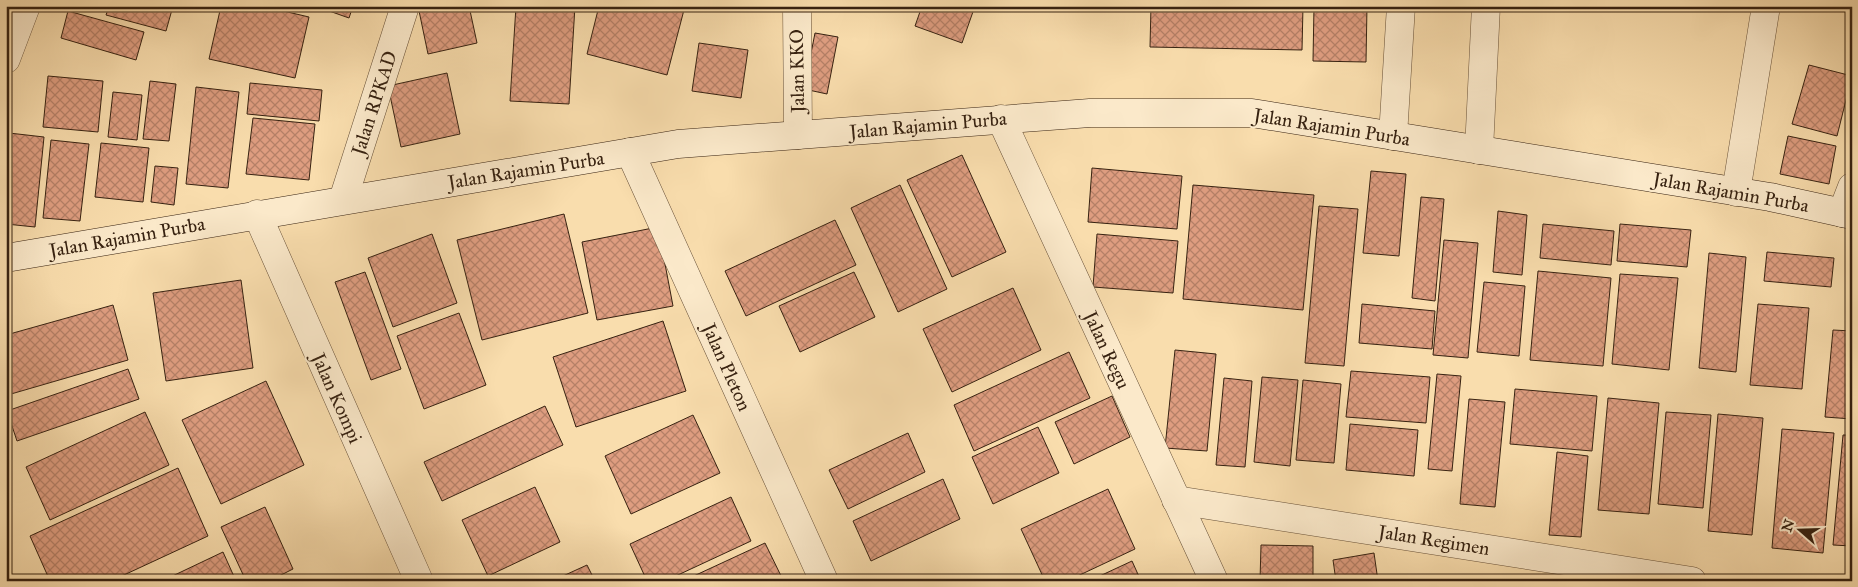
<svg xmlns="http://www.w3.org/2000/svg" width="1858" height="587" viewBox="0 0 1858 587" font-family="'IM FELL Great Primer',serif">
<defs>
<pattern id="building-cross-hatch" width="8" height="8" patternUnits="userSpaceOnUse" patternTransform="scale(1.25)"><rect width="8" height="8" fill="#de9d80"/><path d="M0 0l8 8M0 8l8-8" fill="none" stroke="#b58067"/></pattern>
</defs>
<rect width="100%" height="100%" fill="#f9ddad"/>
<filter id="stains"><feTurbulence type="fractalNoise" baseFrequency=".004" numOctaves="4"/><feColorMatrix values="0 0 0 0 .2 0 0 0 0 .09 0 0 0 0 .02 0 0 0 .5 -.17"/></filter>
<radialGradient id="worn" r=".72"><stop offset=".6" stop-color="#630" stop-opacity="0"/><stop offset="1" stop-color="#630" stop-opacity=".3"/></radialGradient>
<g fill="url(#building-cross-hatch)" stroke="#372211">
<polygon points="109,6 173,6 166,31 106,15"/>
<polygon points="221,6 262,6 309,17 295,78 209,59"/>
<polygon points="315,6 353,6 349,18"/>
<polygon points="418,6 469,6 477,43 428,54"/>
<polygon points="516,6 575,6 569,104 510,101"/>
<polygon points="599,6 685,6 667,75 587,54"/>
<polygon points="922,6 975,6 962,43 915,26"/>
<polygon points="1151,6 1303,6 1302,50 1150,47"/>
<polygon points="1314,6 1367,6 1366,62 1313,61"/>
<polygon points="68,11 144,32 136,60 61,38"/>
<polygon points="815,33 838,37 827,94 804,89"/>
<polygon points="699,43 748,50 741,98 692,91"/>
<polygon points="1809,65 1852,76 1837,136 1792,124"/>
<polygon points="447,73 460,134 401,147 388,86"/>
<polygon points="48,76 103,81 98,132 43,127"/>
<polygon points="150,81 176,84 169,141 143,139"/>
<polygon points="250,83 322,90 319,121 247,114"/>
<polygon points="196,87 239,92 228,188 186,184"/>
<polygon points="113,92 142,95 137,140 108,137"/>
<polygon points="253,118 315,124 309,180 246,174"/>
<polygon points="9,133 44,137 35,227 6,224 6,163"/>
<polygon points="1788,136 1836,146 1829,184 1780,174"/>
<polygon points="51,140 89,144 80,221 43,218"/>
<polygon points="101,143 149,148 143,202 95,197"/>
<polygon points="962,155 1006,252 952,277 907,180"/>
<polygon points="155,166 178,168 174,205 151,202"/>
<polygon points="1092,168 1182,176 1177,229 1088,222"/>
<polygon points="1371,171 1406,174 1399,256 1363,253"/>
<polygon points="900,185 947,289 898,312 851,208"/>
<polygon points="1193,185 1314,195 1303,310 1183,299"/>
<polygon points="1421,197 1444,199 1435,301 1412,298"/>
<polygon points="1319,206 1358,209 1344,366 1305,363"/>
<polygon points="1498,211 1527,215 1522,275 1493,272"/>
<polygon points="564,214 588,313 482,340 457,240"/>
<polygon points="835,220 856,265 746,316 725,271"/>
<polygon points="1543,224 1614,231 1611,265 1540,258"/>
<polygon points="1620,224 1691,230 1687,267 1617,261"/>
<polygon points="658,227 673,306 597,320 582,242"/>
<polygon points="432,234 457,303 393,327 368,258"/>
<polygon points="1097,234 1178,241 1173,293 1093,287"/>
<polygon points="1444,240 1478,243 1468,358 1433,355"/>
<polygon points="1767,252 1834,258 1831,287 1764,281"/>
<polygon points="1709,253 1746,257 1736,372 1699,368"/>
<polygon points="1538,271 1611,278 1603,366 1530,360"/>
<polygon points="365,272 401,369 371,380 335,282"/>
<polygon points="854,272 875,317 800,352 779,306"/>
<polygon points="1620,274 1678,278 1669,370 1612,364"/>
<polygon points="241,280 253,368 166,381 153,293"/>
<polygon points="1484,282 1525,286 1519,356 1477,352"/>
<polygon points="1013,288 1041,350 952,392 923,329"/>
<polygon points="1362,304 1435,311 1432,349 1359,343"/>
<polygon points="1758,304 1809,308 1802,389 1750,385"/>
<polygon points="113,305 128,360 11,394 6,377 6,335"/>
<polygon points="459,313 486,385 424,409 397,336"/>
<polygon points="663,321 686,391 576,427 553,357"/>
<polygon points="1833,330 1852,331 1852,419 1825,417"/>
<polygon points="1175,350 1216,354 1207,451 1165,448"/>
<polygon points="1069,352 1090,398 974,451 954,405"/>
<polygon points="128,369 139,399 17,441 7,411"/>
<polygon points="1351,371 1430,377 1426,423 1346,417"/>
<polygon points="1437,374 1461,376 1452,471 1428,469"/>
<polygon points="1262,377 1298,380 1290,466 1254,462"/>
<polygon points="1224,378 1252,381 1245,467 1216,465"/>
<polygon points="1303,380 1341,384 1334,463 1296,460"/>
<polygon points="266,381 304,465 221,504 182,420"/>
<polygon points="1515,389 1597,396 1592,451 1510,444"/>
<polygon points="1112,396 1130,437 1074,464 1055,422"/>
<polygon points="1608,398 1659,403 1649,514 1598,510"/>
<polygon points="1469,399 1505,402 1495,507 1460,504"/>
<polygon points="545,406 563,445 442,501 424,462"/>
<polygon points="145,412 169,465 50,520 26,467"/>
<polygon points="1666,412 1711,415 1703,508 1658,504"/>
<polygon points="1718,414 1763,418 1752,535 1708,531"/>
<polygon points="693,415 720,473 631,514 605,456"/>
<polygon points="1350,424 1418,430 1414,476 1346,470"/>
<polygon points="1038,427 1059,473 993,504 972,457"/>
<polygon points="1782,429 1834,433 1823,553 1772,548"/>
<polygon points="908,433 925,472 848,509 829,470"/>
<polygon points="1843,435 1852,435 1852,546 1833,545"/>
<polygon points="1557,452 1588,456 1581,537 1549,535"/>
<polygon points="178,468 208,536 111,581 50,581 30,536"/>
<polygon points="943,479 960,519 871,561 853,521"/>
<polygon points="535,487 560,542 488,576 462,520"/>
<polygon points="1108,489 1135,549 1067,581 1045,581 1021,529"/>
<polygon points="731,497 751,541 665,581 647,581 630,544"/>
<polygon points="265,507 293,569 269,581 246,581 221,527"/>
<polygon points="765,543 783,580 683,581"/>
<polygon points="1261,545 1313,546 1313,581 1260,581"/>
<polygon points="223,552 236,581 162,581"/>
<polygon points="1374,553 1378,581 1336,581 1333,560"/>
<polygon points="1132,561 1141,581 1089,581"/>
<polygon points="587,565 595,581 552,581"/>
<polygon points="396,576 398,581 387,581"/>
</g>
<g fill="none" stroke-linecap="round" stroke-linejoin="round">
<defs>
<g id="street">
<polyline points="797,6 798,135"/>
<polyline points="6,59 26,6"/>
<polyline points="1001,119 1214,581"/>
<polyline points="1393,136 1401,6"/>
<polyline points="1479,150 1486,6"/>
<polyline points="630,152 824,581"/>
<polyline points="1736,192 1766,6"/>
<polyline points="343,200 405,6"/>
<polyline points="1842,213 1852,187"/>
<polyline points="257,214 419,581"/>
<polyline points="1176,500 1692,581"/>
</g>
<polyline id="secondary" points="6,258 678,144 1090,113 1252,113 1770,197 1852,215"/>
</defs>
<use href="#street" stroke="#685138" stroke-width="29"/>
<use href="#secondary" stroke="#372211" stroke-width="29"/>
<use href="#street" stroke="#fbe9ca" stroke-width="28"/>
<use href="#secondary" stroke="#fbe9ca" stroke-width="28"/>
</g>
<g text-anchor="middle" dominant-baseline="central" stroke-width="4" stroke-linejoin="round" paint-order="stroke">
<g font-size="19" fill="#372211" stroke="#fbe9ca">
<text transform="translate(797 71) rotate(-91)">Jalan KKO</text>
<text transform="translate(374 103) rotate(-72)">Jalan RPKAD</text>
<text transform="translate(928 125) rotate(-5)">Jalan Rajamin Purba</text>
<text transform="translate(1332 127) rotate(9)">Jalan Rajamin Purba</text>
<text transform="translate(526 170) rotate(-9)">Jalan Rajamin Purba</text>
<text transform="translate(1731 192) rotate(10)">Jalan Rajamin Purba</text>
<text transform="translate(127 237) rotate(-10)">Jalan Rajamin Purba</text>
<text transform="translate(1107 350) rotate(65)">Jalan Regu</text>
<text transform="translate(727 367) rotate(66)">Jalan Pleton</text>
<text transform="translate(337 398) rotate(66)">Jalan Kompi</text>
<text transform="translate(1434 540) rotate(9)">Jalan Regimen</text>
</g>
</g>
<rect width="1858" height="587" fill="none" stroke="#f9ddad" stroke-width="25"/>
<rect x="8" y="8" width="1843" height="572" fill="none" stroke="#372211" stroke-width="2.5"/>
<rect x="12" y="12" width="1833" height="562" fill="none" stroke="#372211"/>
<g transform="translate(1800 530) rotate(290)" stroke="#fbe9ca" stroke-width="4" paint-order="stroke">
<path d="M0-4L9 19L0 12L-9 19Z" fill="#372211"/>
<text y="-8" font-size="14" font-weight="bold" text-anchor="middle" fill="#372211">N</text>
</g>
<rect width="100%" height="100%" filter="url(#stains)"/>
<rect width="100%" height="100%" fill="url(#worn)"/>
</svg>
